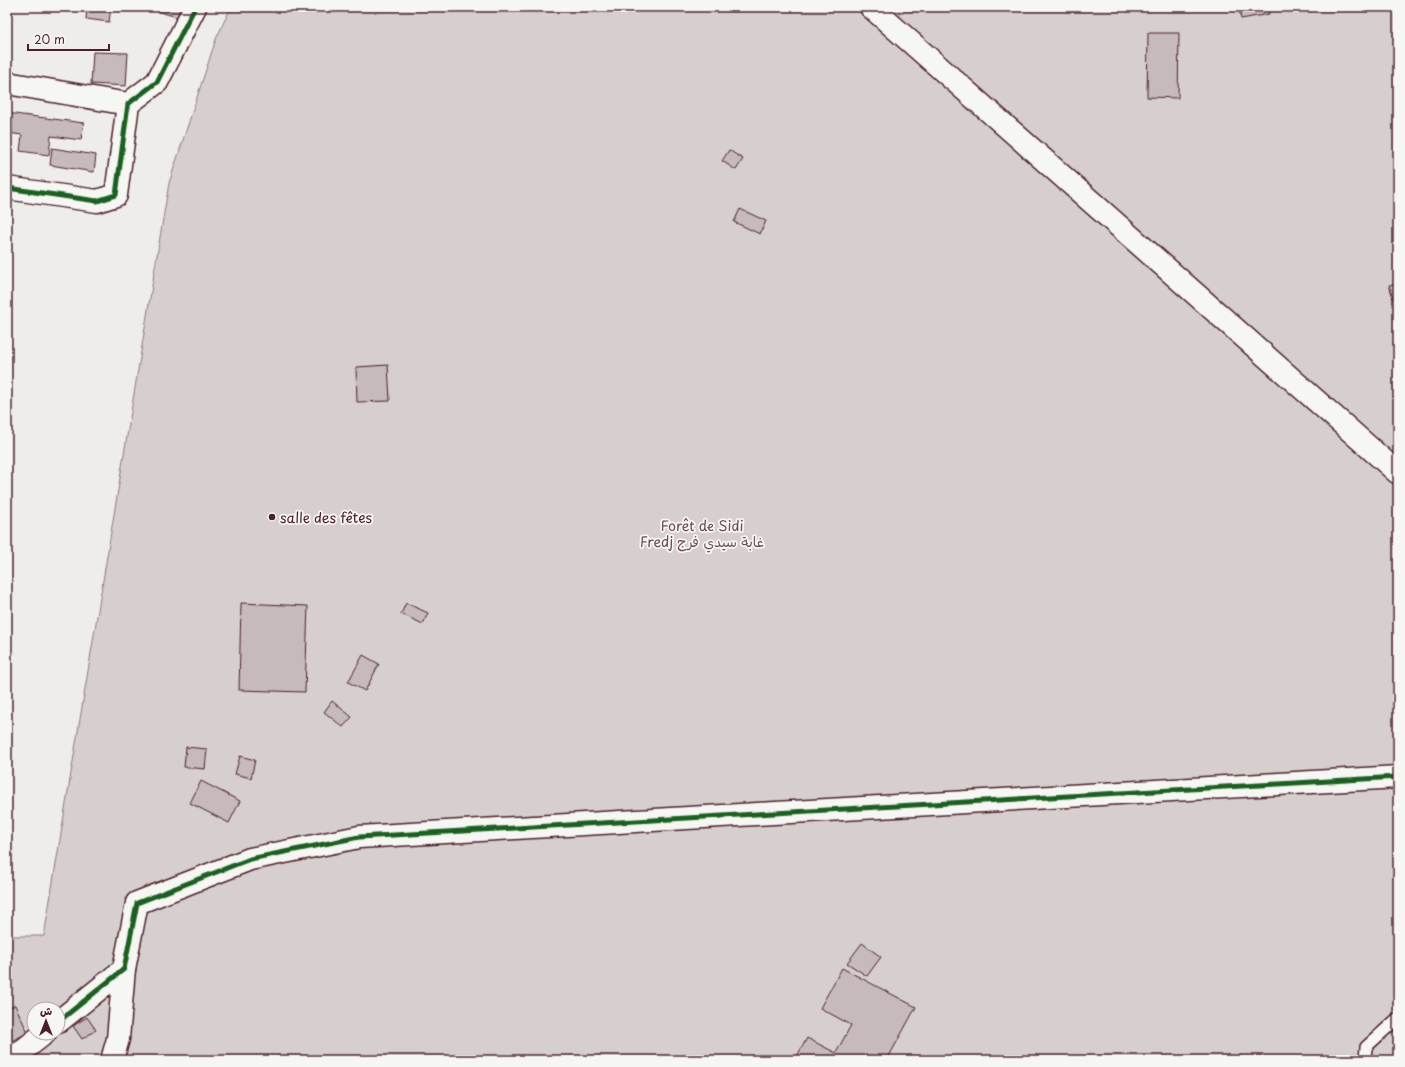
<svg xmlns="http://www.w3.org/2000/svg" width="1405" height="1067" viewBox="0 0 1405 1067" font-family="'Playpen Sans','Playpen Sans Arabic',sans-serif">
<rect width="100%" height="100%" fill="#efedea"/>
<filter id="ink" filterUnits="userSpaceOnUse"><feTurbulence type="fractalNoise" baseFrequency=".025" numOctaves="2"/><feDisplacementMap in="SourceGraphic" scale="8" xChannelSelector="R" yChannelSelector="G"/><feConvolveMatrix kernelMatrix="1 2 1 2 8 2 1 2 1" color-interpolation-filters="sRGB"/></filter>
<g filter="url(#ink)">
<path fill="#d7cfce" stroke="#90777c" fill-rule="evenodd" d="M 231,7 L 1398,7 L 1398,1060 L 7,1060 L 7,936 L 44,936 L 169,183 L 216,39 ZM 34,1009 L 58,1009 L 58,1033 L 34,1033 Z"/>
<g fill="#c6babb" stroke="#4a1f2b">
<polygon points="87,7 111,7 109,22 86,19"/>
<polygon points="144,7 190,7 186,20"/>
<polygon points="1239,7 1268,7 1269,14 1241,19"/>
<polygon points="1148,33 1179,33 1178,98 1147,97"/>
<polygon points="93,52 128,53 126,86 91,84"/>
<polygon points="7,113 84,123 81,140 51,136 49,155 20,151 22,135 7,133"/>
<polygon points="52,148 96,155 94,172 50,165"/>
<polygon points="729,150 743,159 736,170 722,161"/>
<polygon points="740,209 766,221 760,234 734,222"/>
<polygon points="1398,283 1398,303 1395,304 1389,285"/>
<polygon points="388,365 390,401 357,402 356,367"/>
<polygon points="241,603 308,606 305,692 239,690"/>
<polygon points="406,603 428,613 423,624 401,614"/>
<polygon points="363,655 379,664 365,691 348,682"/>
<polygon points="332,701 352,717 343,727 324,712"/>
<polygon points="186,747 207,749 205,769 184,767"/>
<polygon points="240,756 255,760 251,778 235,774"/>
<polygon points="201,781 240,801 229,823 190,803"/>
<polygon points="862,943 881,957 867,976 847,963"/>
<polygon points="842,968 916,1007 887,1060 795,1060 807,1038 836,1053 851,1025 820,1008"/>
<polygon points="15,1005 28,1033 7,1043 7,1009"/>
<polygon points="87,1017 96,1030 82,1039 73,1026"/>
</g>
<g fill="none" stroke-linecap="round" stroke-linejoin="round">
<defs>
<polyline id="service" points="1365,1060 1366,1047 1398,1018"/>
<g id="minor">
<polyline points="7,83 128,104"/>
<polyline points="7,188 97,201 116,195 128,104 157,82 195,7"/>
<polyline points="58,1022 124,969 137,903 250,859 359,837 1398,777"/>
<polyline points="9,1060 17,1055 45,1033"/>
<polyline points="112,1060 118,1039 124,969"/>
</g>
<polyline id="secondary" points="871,7 1398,473"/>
</defs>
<use href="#service" stroke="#4a1f2b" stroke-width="14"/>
<use href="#minor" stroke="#4a1f2b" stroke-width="25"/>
<use href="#secondary" stroke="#4a1f2b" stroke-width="25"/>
<use href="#service" stroke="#f6f6f2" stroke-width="11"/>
<use href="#minor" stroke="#f6f6f2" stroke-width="22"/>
<use href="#secondary" stroke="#f6f6f2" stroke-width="22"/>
<defs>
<g id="cycleway">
<polyline points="7,188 97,201 116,195 128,104 157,82 195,7"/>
<polyline points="58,1022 124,969 137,903 250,859 359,837 1398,777"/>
</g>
</defs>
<use href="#cycleway" stroke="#f6f6f2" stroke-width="8"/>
<use href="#cycleway" stroke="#1b5e20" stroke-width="5"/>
</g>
</g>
<circle fill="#4a1f2b" stroke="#f6f6f2" stroke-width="1.5" cx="272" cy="517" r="4"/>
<g text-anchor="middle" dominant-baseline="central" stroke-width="3.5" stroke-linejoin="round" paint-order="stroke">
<g font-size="14" fill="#4a1f2b" stroke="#f6f6f2" text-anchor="start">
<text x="280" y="517">salle des fêtes</text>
</g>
<g font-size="14" fill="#6d4b54" stroke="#f6f6f2">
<text x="702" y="525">Forêt de Sidi<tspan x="702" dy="16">Fredj غابة سيدي فرج</tspan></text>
</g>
</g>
<rect width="1405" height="1067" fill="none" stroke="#f6f6f2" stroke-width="24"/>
<rect x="12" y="12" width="1381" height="1043" fill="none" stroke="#4a1f2b" stroke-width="1.5" filter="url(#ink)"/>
<g transform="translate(46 1021)"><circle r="19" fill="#f6f6f2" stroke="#b1a0a2"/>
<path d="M0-3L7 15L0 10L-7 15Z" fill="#4a1f2b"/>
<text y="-6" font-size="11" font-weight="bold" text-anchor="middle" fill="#4a1f2b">ش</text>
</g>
<path d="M28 44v6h81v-6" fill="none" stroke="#4a1f2b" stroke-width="2"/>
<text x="34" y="44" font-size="12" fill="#4a1f2b" stroke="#f6f6f2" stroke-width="3" paint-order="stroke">20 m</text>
</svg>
